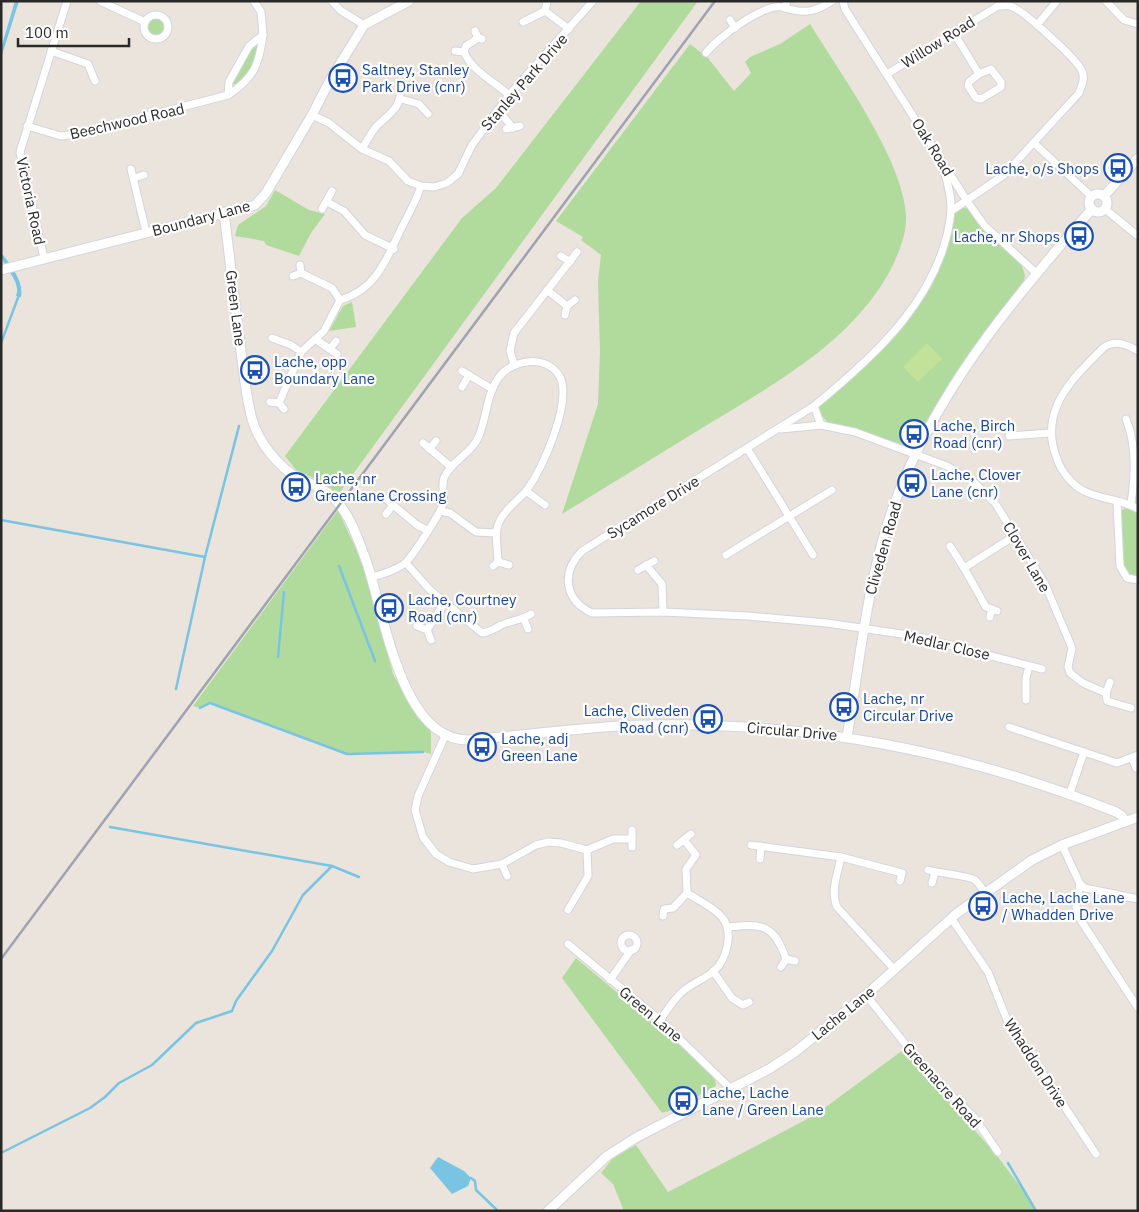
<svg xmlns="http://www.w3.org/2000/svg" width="1139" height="1212" viewBox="0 0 1139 1212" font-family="'IBM Plex Sans',sans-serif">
<rect width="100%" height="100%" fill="#eae4dc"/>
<g fill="#b1db9d">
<polygon points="641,1 698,1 337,496 322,482 296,470 285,456 462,218 496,188"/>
<circle cx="156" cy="27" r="8"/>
<path d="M 810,24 C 840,73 903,159 906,215 C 907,233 900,249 893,265 C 853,345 766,388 694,433 C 650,460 606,487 562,514 L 598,404 L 600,352 L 598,281 L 601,255 L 581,240 L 583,237 L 556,221 L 690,44 L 708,58 L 734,91 L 751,73 L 745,62 L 750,57 L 780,44 Z"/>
<path d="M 257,42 C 260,57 246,83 231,85 L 234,76 Z"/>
<polygon points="275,190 309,210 325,214 311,233 299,256 266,245 264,241 235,236 238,225 266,206"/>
<path d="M 962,207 L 968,209 L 1022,266 L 1025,275 L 1024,280 L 967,359 L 916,442 L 905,446 L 855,429 L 828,423 L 817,410 L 821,404 C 858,374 899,341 923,298 C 935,277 943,242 952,218 L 956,211 Z"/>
<polygon points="352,302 356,327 329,331 343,306"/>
<polygon points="1125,508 1138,513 1138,578 1130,577 1123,568 1120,512"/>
<polygon points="338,510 367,573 393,674 412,708 428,726 431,733 431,754 423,752 347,754 210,703 200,708 193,706"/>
<polygon points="576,958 683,1048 715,1079 716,1086 673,1110 662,1113 562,978"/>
<polygon points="903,1050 994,1152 1033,1203 1036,1211 624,1211 613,1184 601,1173 613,1158 636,1145 668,1192 815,1115"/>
</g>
<polygon fill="#c2e29a" points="927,343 942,359 918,382 903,367"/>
<g fill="#79c4e2">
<polygon points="15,1 19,1 1,58 1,48"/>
<path d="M 1,252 C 10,265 24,280 21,297 L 16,296 C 22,280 1,267 1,252 Z"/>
<polygon points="438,1157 464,1171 471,1178 468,1186 452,1194 430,1168"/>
</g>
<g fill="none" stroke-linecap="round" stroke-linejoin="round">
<g stroke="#79c4e2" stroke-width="2.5">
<polyline points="1,343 19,295"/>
<polyline points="1,520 205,557"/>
<polyline points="339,566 375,661"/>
<polyline points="278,657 284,592"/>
<polyline points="176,689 205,557 239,426"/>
<polyline points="200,708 210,703 347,754 423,752"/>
<polyline points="110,827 332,866"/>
<polyline points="1,1153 90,1108 105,1097 119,1083 152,1065 196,1023 232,1011 236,1001 272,951 303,895 332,866 359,877"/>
<polyline points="1008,1163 1036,1211"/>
<polyline points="471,1178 475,1181 476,1190 498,1211"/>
</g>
<defs>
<g id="street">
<polyline points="100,1 145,22"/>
<polyline points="332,1 340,10 364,25"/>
<path d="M 787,1 L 785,8 C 805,14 815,12 832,1"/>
<polyline points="843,1 845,9 967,201 984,225 1035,272"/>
<polyline points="1106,1 1124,20 1138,24"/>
<polyline points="545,11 547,2"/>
<circle cx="156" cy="27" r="12"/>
<polyline points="730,20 735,28"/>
<polyline points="523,22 545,11 569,29"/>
<polyline points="1037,25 1057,1"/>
<polyline points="475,31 478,38"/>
<polyline points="954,33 979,74 991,69 1001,82 1001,87 981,99 976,98 968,86 969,82 979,74"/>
<path d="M 482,39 L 478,38 L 466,46 L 464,52 C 472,71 495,82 509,95"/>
<polyline points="51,51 88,64 95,81"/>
<polyline points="455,51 464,52"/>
<path d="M 706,53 C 717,38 767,0 785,8"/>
<path d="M 887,74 L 998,6 C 1002,6 1007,5 1010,6 C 1022,9 1077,59 1082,71 C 1085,79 1082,85 1079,93 L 1004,175 L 951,211"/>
<polyline points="228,95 229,82 249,46 263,35 261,12 254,1"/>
<polyline points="401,99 419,104 428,114"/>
<polyline points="498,110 513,128"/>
<polyline points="312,115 329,123 362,149 389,161 408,181 421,186 434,187 447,183 458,174 472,145 509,95 593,1"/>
<path d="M 27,126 L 61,136 L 77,134 L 228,95 C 254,78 259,65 263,35"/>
<polyline points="506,129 520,126"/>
<polyline points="1034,143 1091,196"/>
<path d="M 362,149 C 366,142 370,135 375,128 C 387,115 402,109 400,89"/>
<path d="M 942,163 C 946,178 952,195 951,211 C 943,295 875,356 814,406 L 582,551 C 561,572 564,600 592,613 L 663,612 L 748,616 L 827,623 L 915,636 L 1042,669"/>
<polyline points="131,169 146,232"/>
<polyline points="134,178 144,175"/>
<polyline points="327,202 344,211 365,235 394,249"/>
<polyline points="322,209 332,191"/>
<polyline points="1105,209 1138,236"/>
<polyline points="561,256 570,262"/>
<polyline points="44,258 20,152 67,1"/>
<polyline points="300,265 301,273 332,288 340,300"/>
<polyline points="293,276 301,273"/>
<polyline points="547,290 567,306 575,300"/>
<polyline points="565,315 567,306"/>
<polyline points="272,338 291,345 301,352 279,403 284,409"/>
<polyline points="315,339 337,354"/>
<polyline points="330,349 336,341"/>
<path d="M 1138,351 C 1126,344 1115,339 1103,348 C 1071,380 1038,411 1057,459 C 1061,471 1072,485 1084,491 C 1101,500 1122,499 1138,509"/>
<path d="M 301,352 L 324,331 L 340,300 C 378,289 387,257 403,225 C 410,212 416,201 421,186"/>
<polyline points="514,364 510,351 514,333 577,252"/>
<polyline points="462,371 492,389"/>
<polyline points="462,387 469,375"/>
<polyline points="270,402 279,403"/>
<polyline points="814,406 821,425"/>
<path d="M 1126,419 C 1137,446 1135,476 1131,504"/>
<polyline points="781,429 821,425 855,432 947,466 975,483 995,503 1045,584 1072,648 1068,667 1070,673 1083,683 1106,693 1107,701 1131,708"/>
<polyline points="1009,436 1050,433"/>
<polyline points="423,443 451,467"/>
<polyline points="747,448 813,555"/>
<polyline points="429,449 436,441"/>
<polyline points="526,491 545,505"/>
<polyline points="386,499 417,525 427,530"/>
<polyline points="1117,502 1120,566 1127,578 1138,580"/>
<polyline points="441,511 450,513 476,532 496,533"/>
<polyline points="386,514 393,505"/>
<polyline points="950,546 964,568"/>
<polyline points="726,555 832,490"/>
<path d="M 406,563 L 430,590 L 482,633 C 491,632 496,627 504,624 C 514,620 522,620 531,614"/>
<polyline points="646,565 662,584 663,612"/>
<polyline points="493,566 498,562 509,565"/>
<polyline points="638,570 654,561"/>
<path d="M 372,577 C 383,574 394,571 404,564 C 411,559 440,514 443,504 C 445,496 441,486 444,478 C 451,461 471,454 478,438 C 487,418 486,395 499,377 C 513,359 547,354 560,377 C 572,403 543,467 527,490 C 518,501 503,510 498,525 C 494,536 498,550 498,562"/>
<polyline points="997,611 986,607 964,568 1016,535"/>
<polyline points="990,617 992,609"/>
<polyline points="524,619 528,629"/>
<polyline points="417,626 427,630"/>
<polyline points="431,640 427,630 445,602"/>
<polyline points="1106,693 1110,682"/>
<polyline points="1026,700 1026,678 1029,666"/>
<polyline points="1009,727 1084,752 1070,793"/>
<polyline points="445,736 418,796 415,810 423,837 436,854 449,862 473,869 502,864 536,845 548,842 561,843 587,850 613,839 632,839"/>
<polyline points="1084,752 1117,763 1138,755"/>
<polyline points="1132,758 1136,768"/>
<polyline points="632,830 632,847"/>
<polyline points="684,840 696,855 686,869 687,893"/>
<polyline points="677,845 691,834"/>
<polyline points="751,845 841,857 902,873 900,881"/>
<polyline points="1062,845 1080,884 1085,888 1138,899"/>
<path d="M 841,857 C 838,873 830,891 837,907 L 894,969"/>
<polyline points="760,859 761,846"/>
<polyline points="502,864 507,876"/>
<path d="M 928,870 C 938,873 970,876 975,880 C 979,883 982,889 985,893"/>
<polyline points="932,883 935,872"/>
<polyline points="1080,884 1076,907 1080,919 1138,1008"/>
<polyline points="568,910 588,876 587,850"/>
<polyline points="951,918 988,972 1007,1020 1096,1154"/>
<path d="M 727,927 C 762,923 774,924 786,959"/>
<circle cx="629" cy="943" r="8"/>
<polyline points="568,944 660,1020 730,1088"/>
<polyline points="781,967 786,959 795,961"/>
<polyline points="713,971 732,998 743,1005 749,1002"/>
<polyline points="610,980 631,950"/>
<polyline points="866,995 931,1076 974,1117 998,1152"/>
<path d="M 660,1020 C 667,1011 673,1000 682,992 C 692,983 705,979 714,971 C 727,959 734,932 722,917 C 712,906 699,901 687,893 L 673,908 L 664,909 L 663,916"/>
</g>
<g id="secondary">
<circle cx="1098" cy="203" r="9"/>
<polyline points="1104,196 1138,158"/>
<path d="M 224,212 C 229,254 234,295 239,337 C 243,364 245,393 252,419 C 258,441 278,467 298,478 C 308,483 319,486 328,493 C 347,508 356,533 364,555 C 384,605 398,741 469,740 C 528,735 588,726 647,725 C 811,722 963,751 1116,812 L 1122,816 L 1125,822"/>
<polyline points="1,270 255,205 266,193 312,115 329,82 364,25 409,1"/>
<path d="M 847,737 C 862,649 869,557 906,475 C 949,375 1021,290 1092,209"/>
<polyline points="548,1211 607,1156 637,1137 769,1069 795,1052 866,995 956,914 1032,860 1062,845 1138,817"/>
</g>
</defs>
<use href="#street" stroke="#d2d4e0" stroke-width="9"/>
<use href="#secondary" stroke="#d2d4e0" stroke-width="11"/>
<use href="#street" stroke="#fff" stroke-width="7"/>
<use href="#secondary" stroke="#fff" stroke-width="9"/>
<polyline stroke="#9fa2b1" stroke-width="2.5" points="1,959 715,1"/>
</g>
<defs>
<symbol id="bus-ring" viewBox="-11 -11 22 22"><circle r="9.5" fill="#fff" stroke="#1a4fb4" stroke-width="1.5"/><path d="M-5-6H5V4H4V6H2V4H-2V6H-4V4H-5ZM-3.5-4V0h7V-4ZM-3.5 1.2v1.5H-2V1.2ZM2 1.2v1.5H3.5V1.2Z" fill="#1a4fb4"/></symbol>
</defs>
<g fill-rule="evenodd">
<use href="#bus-ring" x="327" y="62" width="32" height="32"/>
<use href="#bus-ring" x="1102" y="152" width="32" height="32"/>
<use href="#bus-ring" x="1063" y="220" width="32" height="32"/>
<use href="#bus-ring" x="239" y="354" width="32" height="32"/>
<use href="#bus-ring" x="898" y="418" width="32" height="32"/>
<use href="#bus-ring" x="896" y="467" width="32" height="32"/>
<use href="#bus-ring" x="280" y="471" width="32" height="32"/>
<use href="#bus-ring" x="373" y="592" width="32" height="32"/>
<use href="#bus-ring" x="828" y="691" width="32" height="32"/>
<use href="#bus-ring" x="692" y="703" width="32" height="32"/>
<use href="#bus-ring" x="466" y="731" width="32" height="32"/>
<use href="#bus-ring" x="967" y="890" width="32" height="32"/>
<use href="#bus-ring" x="667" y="1085" width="32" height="32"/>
</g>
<g text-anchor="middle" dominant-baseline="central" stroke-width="4.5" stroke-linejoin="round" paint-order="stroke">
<g font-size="15" fill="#292929" stroke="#fff">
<text transform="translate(938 42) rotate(-32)">Willow Road</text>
<text transform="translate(524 82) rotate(-49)">Stanley Park Drive</text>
<text transform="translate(127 121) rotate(-13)">Beechwood Road</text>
<text transform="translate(933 147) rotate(58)">Oak Road</text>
<text transform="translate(31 201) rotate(78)">Victoria Road</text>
<text transform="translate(201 218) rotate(-15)">Boundary Lane</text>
<text transform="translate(236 308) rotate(83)">Green Lane</text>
<text transform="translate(653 507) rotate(-32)">Sycamore Drive</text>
<text transform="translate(883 548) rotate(-74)">Cliveden Road</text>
<text transform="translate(1027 557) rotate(60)">Clover Lane</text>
<text transform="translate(947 645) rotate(13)">Medlar Close</text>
<text transform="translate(792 731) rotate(5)">Circular Drive</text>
<text transform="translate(843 1013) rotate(-39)">Lache Lane</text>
<text transform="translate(651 1014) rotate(40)">Green Lane</text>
<text transform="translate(1036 1063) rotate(57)">Whaddon Drive</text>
<text transform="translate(942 1085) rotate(48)">Greenacre Road</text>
</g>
<g font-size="15" fill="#164399" stroke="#fff" text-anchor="start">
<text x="362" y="69">Saltney, Stanley<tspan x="362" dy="17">Park Drive (cnr)</tspan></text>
<text x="1099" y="168" text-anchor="end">Lache, o/s Shops</text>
<text x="1060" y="236" text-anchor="end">Lache, nr Shops</text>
<text x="274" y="361">Lache, opp<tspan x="274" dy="17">Boundary Lane</tspan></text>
<text x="933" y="425">Lache, Birch<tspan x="933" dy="17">Road (cnr)</tspan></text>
<text x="931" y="474">Lache, Clover<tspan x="931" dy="17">Lane (cnr)</tspan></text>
<text x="315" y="478">Lache, nr<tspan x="315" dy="17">Greenlane Crossing</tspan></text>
<text x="408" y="599">Lache, Courtney<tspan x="408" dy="17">Road (cnr)</tspan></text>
<text x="863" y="698">Lache, nr<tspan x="863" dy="17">Circular Drive</tspan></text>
<text x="689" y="710" text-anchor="end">Lache, Cliveden<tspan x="689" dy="17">Road (cnr)</tspan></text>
<text x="501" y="738">Lache, adj<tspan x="501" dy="17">Green Lane</tspan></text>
<text x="1002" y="897">Lache, Lache Lane<tspan x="1002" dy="17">/ Whadden Drive</tspan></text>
<text x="702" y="1092">Lache, Lache<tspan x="702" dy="17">Lane / Green Lane</tspan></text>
</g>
</g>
<rect width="1139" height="1212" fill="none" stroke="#292929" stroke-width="5"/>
<path d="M18 38v8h111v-8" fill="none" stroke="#292929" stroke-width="2.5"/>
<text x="25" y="38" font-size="15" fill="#292929" stroke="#ffffff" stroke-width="4" paint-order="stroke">100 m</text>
</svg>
